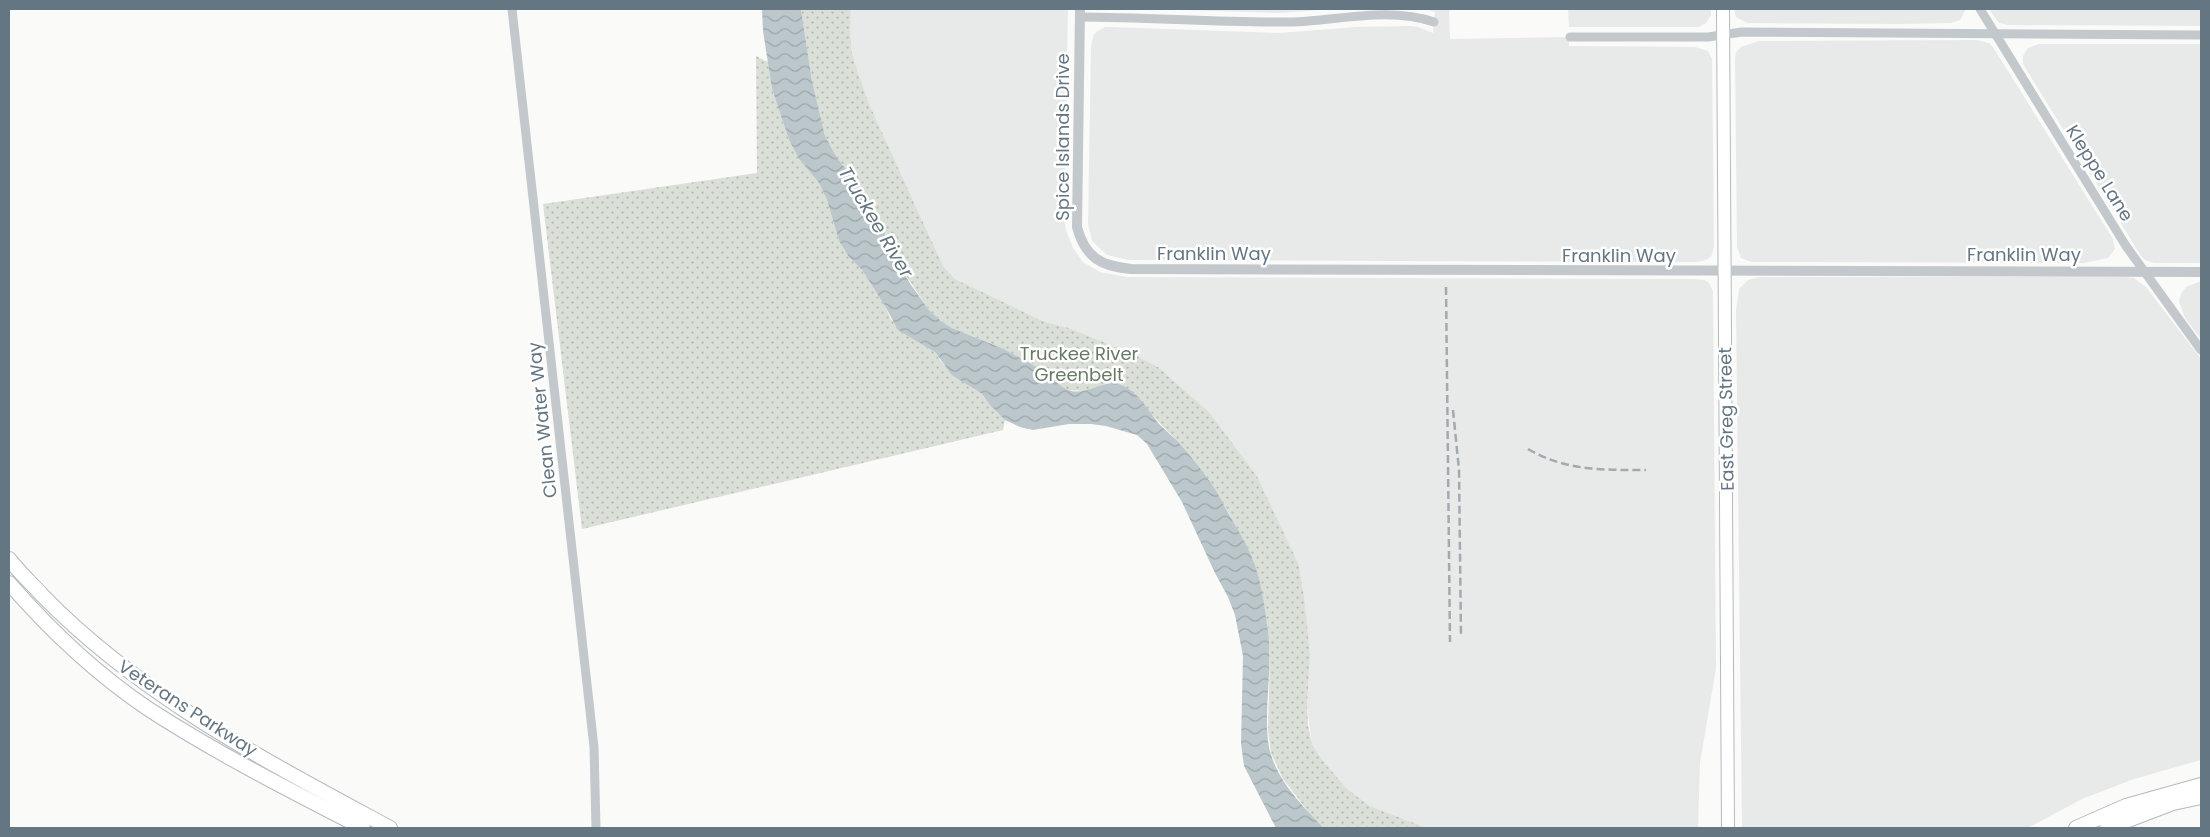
<svg xmlns="http://www.w3.org/2000/svg" width="2210" height="837" viewBox="0 0 2210 837" font-family="Poppins,sans-serif">
<defs>
<pattern id="green-dots" width="8" height="8" patternUnits="userSpaceOnUse" patternTransform="scale(1.25)"><rect width="8" height="8" fill="#dadfd7"/><path d="M2 2h.1M6 6h.1" fill="none" stroke="#b4b9b4" stroke-width="1.8" stroke-linecap="round"/></pattern>
<pattern id="water-waves" width="16" height="10" patternUnits="userSpaceOnUse" patternTransform="scale(1.25)"><rect width="16" height="10" fill="#bbc7cb"/><path d="M0 5q4-4 8 0t8 0" fill="none" stroke="#9ca6aa"/></pattern>
</defs>
<rect width="100%" height="100%" fill="#fafaf8"/>
<g fill="#e8e9e9">
<polygon points="851,9 1068,9 1064,218 1066,230 1073,248 1083,262 1100,272 1127,277 1695,279 1705,280 1709,283 1713,291 1716,668 1700,763 1698,828 1427,828 1370,806 1347,789 1323,761 1312,744 1307,706 1310,655 1305,603 1299,565 1257,476 1209,412 1158,367 1133,354 1069,328 1045,322 955,279 943,266 870,106 858,73 852,53 850,31"/>
<polygon points="1151,9 1334,9 1279,13"/>
<polygon points="1423,9 1449,9 1450,39 1569,37 1569,46 1695,47 1708,51 1712,59 1714,246 1712,255 1708,259 1698,262 1128,260 1107,255 1092,241 1088,224 1091,47 1093,36 1096,32 1105,27 1111,27 1279,33 1356,27 1411,26 1418,27 1433,33 1435,12"/>
<polygon points="1568,9 1711,9 1711,15 1706,23 1699,27 1569,27"/>
<polygon points="1734,9 1966,9 1960,20 1951,23 1898,24 1747,23 1736,17"/>
<polygon points="1989,9 2201,9 2201,26 2008,25 1999,23"/>
<polygon points="1976,40 1989,43 1993,47 2113,239 2115,249 2108,258 2084,263 1751,262 1741,258 1737,247 1735,59 1736,52 1741,47 1759,41"/>
<polygon points="2039,44 2201,44 2201,263 2154,263 2145,260 2141,256 2023,64 2023,56 2028,48"/>
<polygon points="1759,277 2125,277 2134,278 2146,287 2201,359 2201,760 2134,779 2082,799 2028,828 1742,828 1736,310 1739,289 1748,280"/>
<polygon points="2201,281 2201,339 2185,318 2179,302 2181,294 2186,287"/>
</g>
<g fill="url(#green-dots)">
<polygon points="801,9 851,9 850,31 852,53 858,73 870,106 943,266 955,279 1045,322 1069,328 1133,354 1158,367 1209,412 1257,476 1299,565 1305,603 1310,655 1307,706 1308,725 1312,744 1323,761 1347,789 1370,806 1427,828 1324,828 1310,814 1283,779 1271,753 1268,730 1270,652 1268,632 1262,593 1253,559 1226,508 1205,476 1183,447 1127,389 1086,391 1066,390 1056,383 1048,371 1035,366 1004,349 952,328 941,321 929,310 897,262 878,217 852,176 836,156 825,136 812,81"/>
<polygon points="756,56 768,62 772,89 789,140 799,159 819,183 827,200 839,241 849,257 862,270 885,306 891,320 935,352 942,363 969,386 982,394 990,405 1005,420 1003,430 582,529 543,204 757,173"/>
</g>
<path fill="url(#water-waves)" d="M 762,9 L 801,9 L 812,81 L 825,136 L 836,156 L 866,195 L 878,217 L 897,262 L 911,285 L 929,310 L 941,321 L 952,328 L 1004,349 L 1035,366 L 1052,373 C 1053,378 1055,382 1060,385 C 1081,403 1102,377 1121,385 C 1139,392 1148,411 1160,425 C 1167,432 1175,438 1182,446 C 1198,465 1214,485 1225,507 C 1236,528 1251,549 1257,572 C 1263,591 1265,611 1268,631 C 1273,667 1264,704 1268,741 C 1272,775 1301,805 1324,828 L 1276,828 L 1244,766 L 1241,743 L 1243,656 L 1235,615 L 1228,597 L 1215,573 L 1182,502 L 1147,444 L 1137,435 L 1106,426 L 1091,424 L 1069,424 L 1033,430 L 1020,427 L 1005,420 L 990,405 L 982,394 L 952,375 L 935,352 L 898,330 L 885,306 L 862,270 L 849,257 L 839,241 L 827,200 L 819,183 L 799,159 L 789,140 L 772,89 L 763,31 Z"/>
<g fill="none" stroke-linecap="round" stroke-linejoin="round">
<defs>
<polyline id="secondary" points="1723,9 1728,828"/>
<g id="primary">
<path d="M 9,559 C 19,572 31,583 42,595 C 140,696 268,762 390,828"/>
<path d="M 9,583 C 49,629 99,676 150,710 C 218,754 291,791 363,828"/>
<polyline points="2076,828 2126,806 2201,785"/>
<polyline points="2107,828 2173,803 2201,797"/>
</g>
</defs>
<use href="#secondary" stroke="#b3babf" stroke-width="14"/>
<use href="#primary" stroke="#b5babe" stroke-width="16"/>
<g stroke="#c3c8cc" stroke-width="9">
<polyline points="512,9 594,747 596,828"/>
<polyline points="1980,9 2126,246 2201,350"/>
<path d="M 1080,17 C 1150,17 1220,23 1290,22 C 1337,21 1388,6 1434,22"/>
<polyline points="1570,37 1708,37 1742,32 2201,35"/>
</g>
<path stroke="#c3c8cc" stroke-width="10" d="M 1080,9 L 1077,227 C 1085,257 1100,266 1131,269 L 2201,272"/>
<use href="#secondary" stroke="#fff" stroke-width="12"/>
<use href="#primary" stroke="#fff" stroke-width="14"/>
<g stroke="#a2aab0" stroke-width="2.5" stroke-dasharray="8 4" stroke-linecap="butt">
<polyline points="1446,287 1450,642"/>
<polyline points="1453,410 1459,470 1461,637"/>
<path d="M 1528,449 C 1565,471 1604,470 1646,470"/>
</g>
</g>
<g text-anchor="middle" dominant-baseline="central" stroke-width="5" stroke-linejoin="round" paint-order="stroke">
<g font-size="18" fill="#657683" stroke="#fff">
<text transform="translate(1062 137) rotate(-90)">Spice Islands Drive</text>
<text transform="translate(2100 173) rotate(58)">Kleppe Lane</text>
<text x="1214" y="253">Franklin Way</text>
<text x="2024" y="254">Franklin Way</text>
<text x="1619" y="255">Franklin Way</text>
<text transform="translate(1726 419) rotate(-91)">East Greg Street</text>
<text transform="translate(542 420) rotate(-96)">Clean Water Way</text>
<text transform="translate(188 708) rotate(33)">Veterans Parkway</text>
</g>
<g font-size="18" fill="#687a64" stroke="#fff">
<text x="1079" y="353">Truckee River<tspan x="1079" dy="21">Greenbelt</tspan></text>
</g>
<g font-size="19" font-style="italic" fill="#60757c" stroke="#fff">
<text transform="translate(876 222) rotate(59)">Truckee River</text>
</g>
</g>
<rect width="2210" height="837" fill="none" stroke="#657683" stroke-width="20"/>
</svg>
